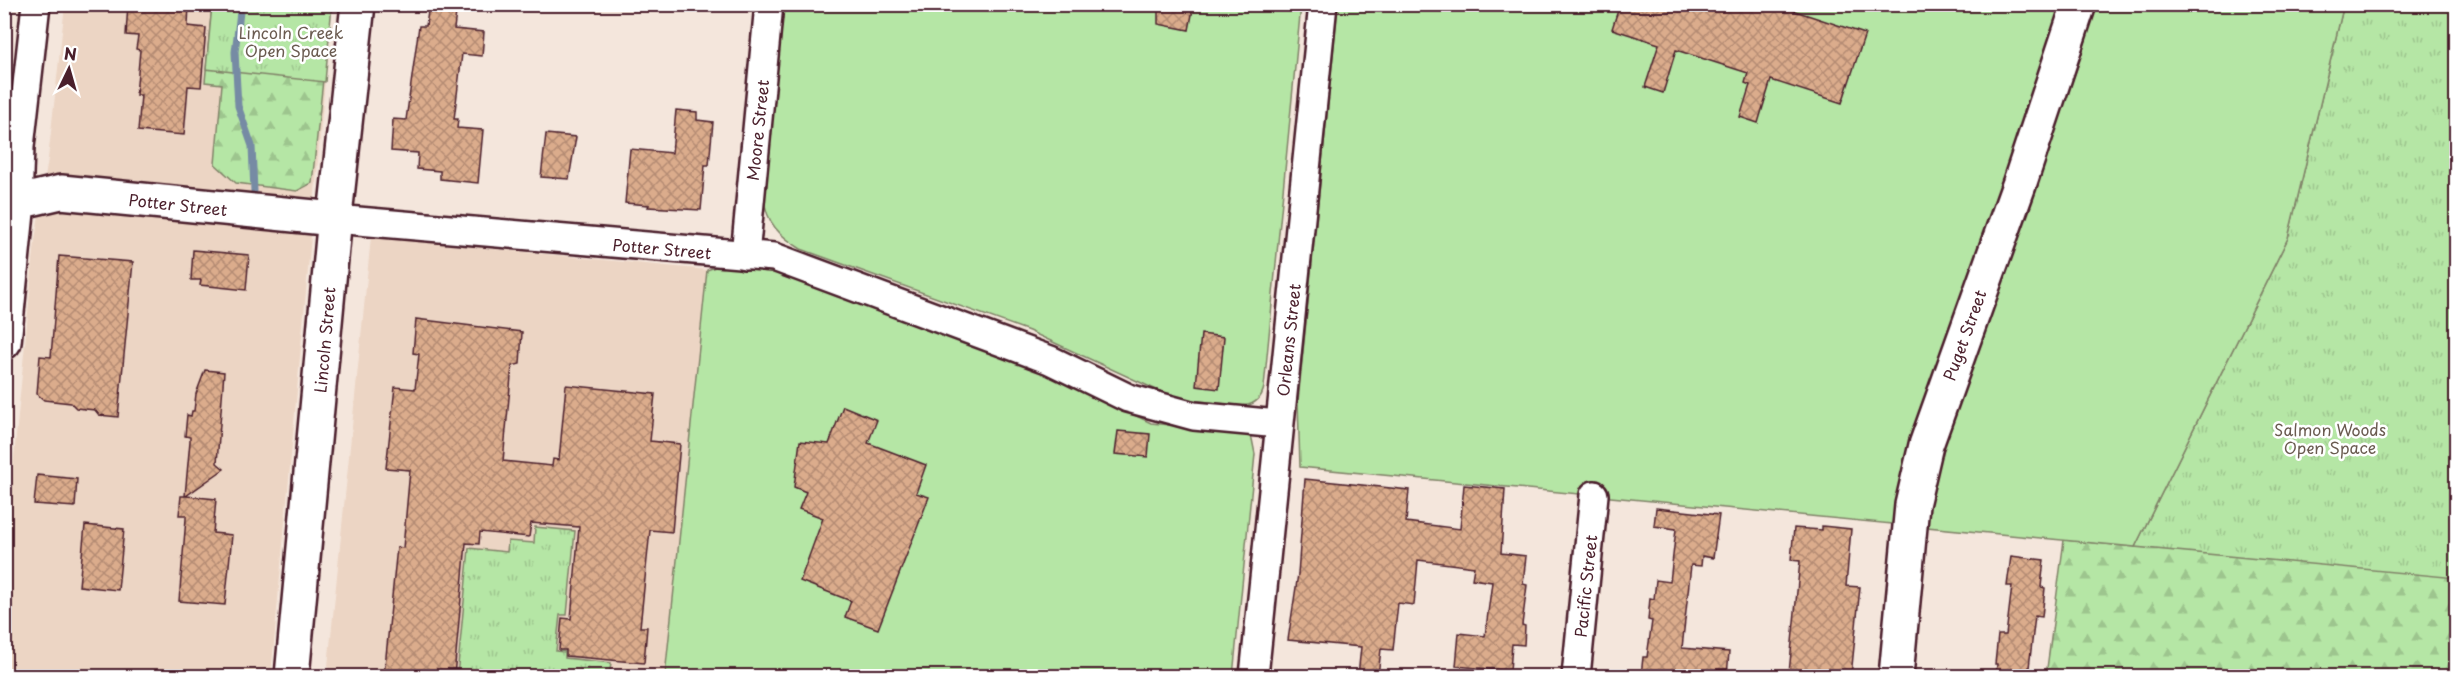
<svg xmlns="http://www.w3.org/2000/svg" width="2461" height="681" viewBox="0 0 2461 681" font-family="'Playpen Sans',sans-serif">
<defs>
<pattern id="forest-firs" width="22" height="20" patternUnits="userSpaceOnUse" patternTransform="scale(1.5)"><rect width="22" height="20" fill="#b5e6a5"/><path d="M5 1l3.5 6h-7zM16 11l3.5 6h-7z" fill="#9dc58e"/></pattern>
<pattern id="park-tufts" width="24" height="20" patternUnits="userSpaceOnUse" patternTransform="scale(1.5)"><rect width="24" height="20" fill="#b5e6a5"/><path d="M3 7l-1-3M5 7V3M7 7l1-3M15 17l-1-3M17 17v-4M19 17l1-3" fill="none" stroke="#9dc58e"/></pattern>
<pattern id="building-cross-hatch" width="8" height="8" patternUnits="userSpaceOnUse" patternTransform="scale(1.5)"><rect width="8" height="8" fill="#dbac8c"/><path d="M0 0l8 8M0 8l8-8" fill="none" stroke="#b48b73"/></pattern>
</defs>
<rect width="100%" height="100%" fill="#f4e6dc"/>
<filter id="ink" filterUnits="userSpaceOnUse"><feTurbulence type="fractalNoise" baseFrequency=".0167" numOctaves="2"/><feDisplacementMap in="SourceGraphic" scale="12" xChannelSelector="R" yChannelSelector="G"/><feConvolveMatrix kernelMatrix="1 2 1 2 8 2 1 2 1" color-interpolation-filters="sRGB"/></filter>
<g filter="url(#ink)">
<g fill="#ecd5c4">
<polygon points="65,5 332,5 271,676 5,676 5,550 35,240 48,159"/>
<polygon points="371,237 707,270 665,676 327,676"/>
</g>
<g fill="url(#forest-firs)" stroke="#808268" stroke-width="1.5">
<polygon points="212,5 331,5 312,183 297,191 236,183 215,164 222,84 205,82"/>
<polygon points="2185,5 2456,5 2456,676 2046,676 2064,540 2135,547"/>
</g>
<g fill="url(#park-tufts)" stroke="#808268" stroke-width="1.5">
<polygon points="212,5 332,5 325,82 206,69"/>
<polygon points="2341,5 2456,5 2456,578 2135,547 2288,238 2343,8"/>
<polygon points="535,527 575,531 567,615 560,615 556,651 565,652 565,658 611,663 609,676 457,676 469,548 507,552 508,541 534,543"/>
</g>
<g fill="#b5e6a5" stroke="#808268" stroke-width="1.5">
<path d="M 784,5 L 1301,5 L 1264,387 C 1262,398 1256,404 1244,406 L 1174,398 L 1029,331 L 801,249 C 780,236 766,223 764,198 Z"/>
<polygon points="1338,5 2063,5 2058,25 1925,400 1905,465 1892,524 1300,467 1298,401"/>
<polygon points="2096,5 2341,5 2343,8 2288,238 2135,547 1927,527 1931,488 1948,425 2081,57"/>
<polygon points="718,266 765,266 1032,366 1151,423 1236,432 1245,434 1252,439 1255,454 1233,676 665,676 707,270"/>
</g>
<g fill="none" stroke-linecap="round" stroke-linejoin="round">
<polyline stroke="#768ba4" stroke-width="7" points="241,4 235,52 238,106 252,146 254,191"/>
</g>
<g fill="url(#building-cross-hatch)" stroke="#4a1f2b" stroke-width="1.5">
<polygon points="128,4 189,4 188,26 206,28 201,87 188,86 184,135 138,131 141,95 136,95 140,50 136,49 138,36 126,35"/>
<polygon points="429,4 457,4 454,29 484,32 482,56 462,54 454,119 458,119 457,128 483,130 478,183 440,179 440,171 417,169 418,153 391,151 393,119 406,120 419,26 426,26"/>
<polygon points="1158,4 1194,4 1189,30 1158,24"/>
<polygon points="1620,4 1774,4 1865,34 1842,103 1771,80 1758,123 1740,117 1750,85 1745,83 1748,73 1676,50 1663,93 1645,87 1659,44 1612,29"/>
<polygon points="676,110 697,112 697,120 713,122 709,165 705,165 701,210 648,207 649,205 625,203 630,149 672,153"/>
<polygon points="546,134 576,137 569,179 541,177"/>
<polygon points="193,250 249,255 246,290 200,285 201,280 191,280"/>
<polygon points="59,256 133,262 118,417 99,415 95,410 76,408 71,403 44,400 37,394 40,356 51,357"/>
<polygon points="416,319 522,332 520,364 512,366 503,461 552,466 553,459 559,460 566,385 655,394 650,441 680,444 672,532 650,530 640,627 647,627 644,663 566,656 566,650 559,650 562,618 571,619 579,527 531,523 529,537 480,532 479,544 466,543 454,676 384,676 397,547 403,548 410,470 386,468 395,387 415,389 419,354 413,353"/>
<polygon points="1201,334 1224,337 1219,389 1196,386"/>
<polygon points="205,370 224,372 217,463 224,469 186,496 216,499 213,533 232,535 225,605 179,601 186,519 186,515 179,515 181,496 185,496 190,441 190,437 185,436 187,415 191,416 192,411 194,411 196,394"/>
<polygon points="843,406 877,420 868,443 926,465 916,493 929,497 878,629 845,617 851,601 800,581 823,518 799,509 806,492 794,487 800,441 829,444"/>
<polygon points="1118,431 1150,434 1148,457 1115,454"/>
<polygon points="37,475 77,479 75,507 34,504"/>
<polygon points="1305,479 1409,490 1406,522 1460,529 1464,485 1505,489 1501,553 1526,556 1523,584 1527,585 1522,625 1525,626 1524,645 1512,644 1510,671 1456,666 1459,633 1485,636 1492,582 1472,579 1474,567 1418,560 1414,605 1398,603 1393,650 1381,649 1378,676 1358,676 1361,647 1288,640 1298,574"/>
<polygon points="1656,508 1719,515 1713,558 1702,556 1701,566 1691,565 1682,648 1729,652 1727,676 1641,676 1643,657 1647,657 1652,621 1648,620 1650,598 1654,599 1656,580 1670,582 1676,529 1654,526"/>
<polygon points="85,525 124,529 118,590 79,586"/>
<polygon points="1822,526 1851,529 1846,586 1860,587 1851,676 1789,673 1800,561 1791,560 1794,528 1822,530"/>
<polygon points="2011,556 2044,560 2041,587 2045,588 2042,617 2035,616 2028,676 1996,676 1997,664 1995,664 1998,635 2006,635 2012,586 2007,586"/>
</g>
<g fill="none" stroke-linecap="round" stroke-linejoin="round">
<defs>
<g id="street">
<polyline points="18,202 20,147 36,4"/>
<polyline points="335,219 774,257 1050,360 1128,398 1194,416 1279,424"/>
<polyline points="745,255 769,4"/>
<polyline points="1254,676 1323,4"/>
<polyline points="1576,676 1594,495"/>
</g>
<g id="secondary">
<polyline points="4,342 18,202 61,192 335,219"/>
<polyline points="292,676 335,216 358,4"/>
<polyline points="1896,676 1912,505 1926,445 2019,185 2079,4"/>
</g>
<polyline id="highway" points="4,190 18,202"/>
</defs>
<use href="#street" stroke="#4a1f2b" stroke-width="32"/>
<use href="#secondary" stroke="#4a1f2b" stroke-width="38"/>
<use href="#highway" stroke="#4a1f2b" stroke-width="38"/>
<use href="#street" stroke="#fff" stroke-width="27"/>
<use href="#secondary" stroke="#fff" stroke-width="33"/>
<use href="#highway" stroke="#fff" stroke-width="33"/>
</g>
</g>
<g text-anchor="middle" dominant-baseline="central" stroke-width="5" stroke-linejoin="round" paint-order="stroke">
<g font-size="16" fill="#6a5b50" stroke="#fff">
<text x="291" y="32">Lincoln Creek<tspan x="291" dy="18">Open Space</tspan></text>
<text x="2330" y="429">Salmon Woods<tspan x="2330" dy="18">Open Space</tspan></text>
</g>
<g font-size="16" fill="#4a1f2b" stroke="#fff">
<text transform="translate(757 130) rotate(-84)">Moore Street</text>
<text transform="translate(178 204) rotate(6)">Potter Street</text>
<text transform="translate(662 248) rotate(5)">Potter Street</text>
<text transform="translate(1964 335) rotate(-70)">Puget Street</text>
<text transform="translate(324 340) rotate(-85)">Lincoln Street</text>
<text transform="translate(1288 340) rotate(-84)">Orleans Street</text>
<text transform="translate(1585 586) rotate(-84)">Pacific Street</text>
</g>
</g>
<rect width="2461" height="681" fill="none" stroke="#fff" stroke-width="24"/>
<rect x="12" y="12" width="2437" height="657" fill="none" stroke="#4a1f2b" stroke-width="2" filter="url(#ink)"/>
<g transform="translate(69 69) rotate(5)" stroke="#ffffff" stroke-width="4.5" paint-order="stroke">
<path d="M0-4.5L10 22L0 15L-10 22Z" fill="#4a1f2b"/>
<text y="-9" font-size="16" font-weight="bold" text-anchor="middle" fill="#4a1f2b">N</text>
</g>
</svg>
